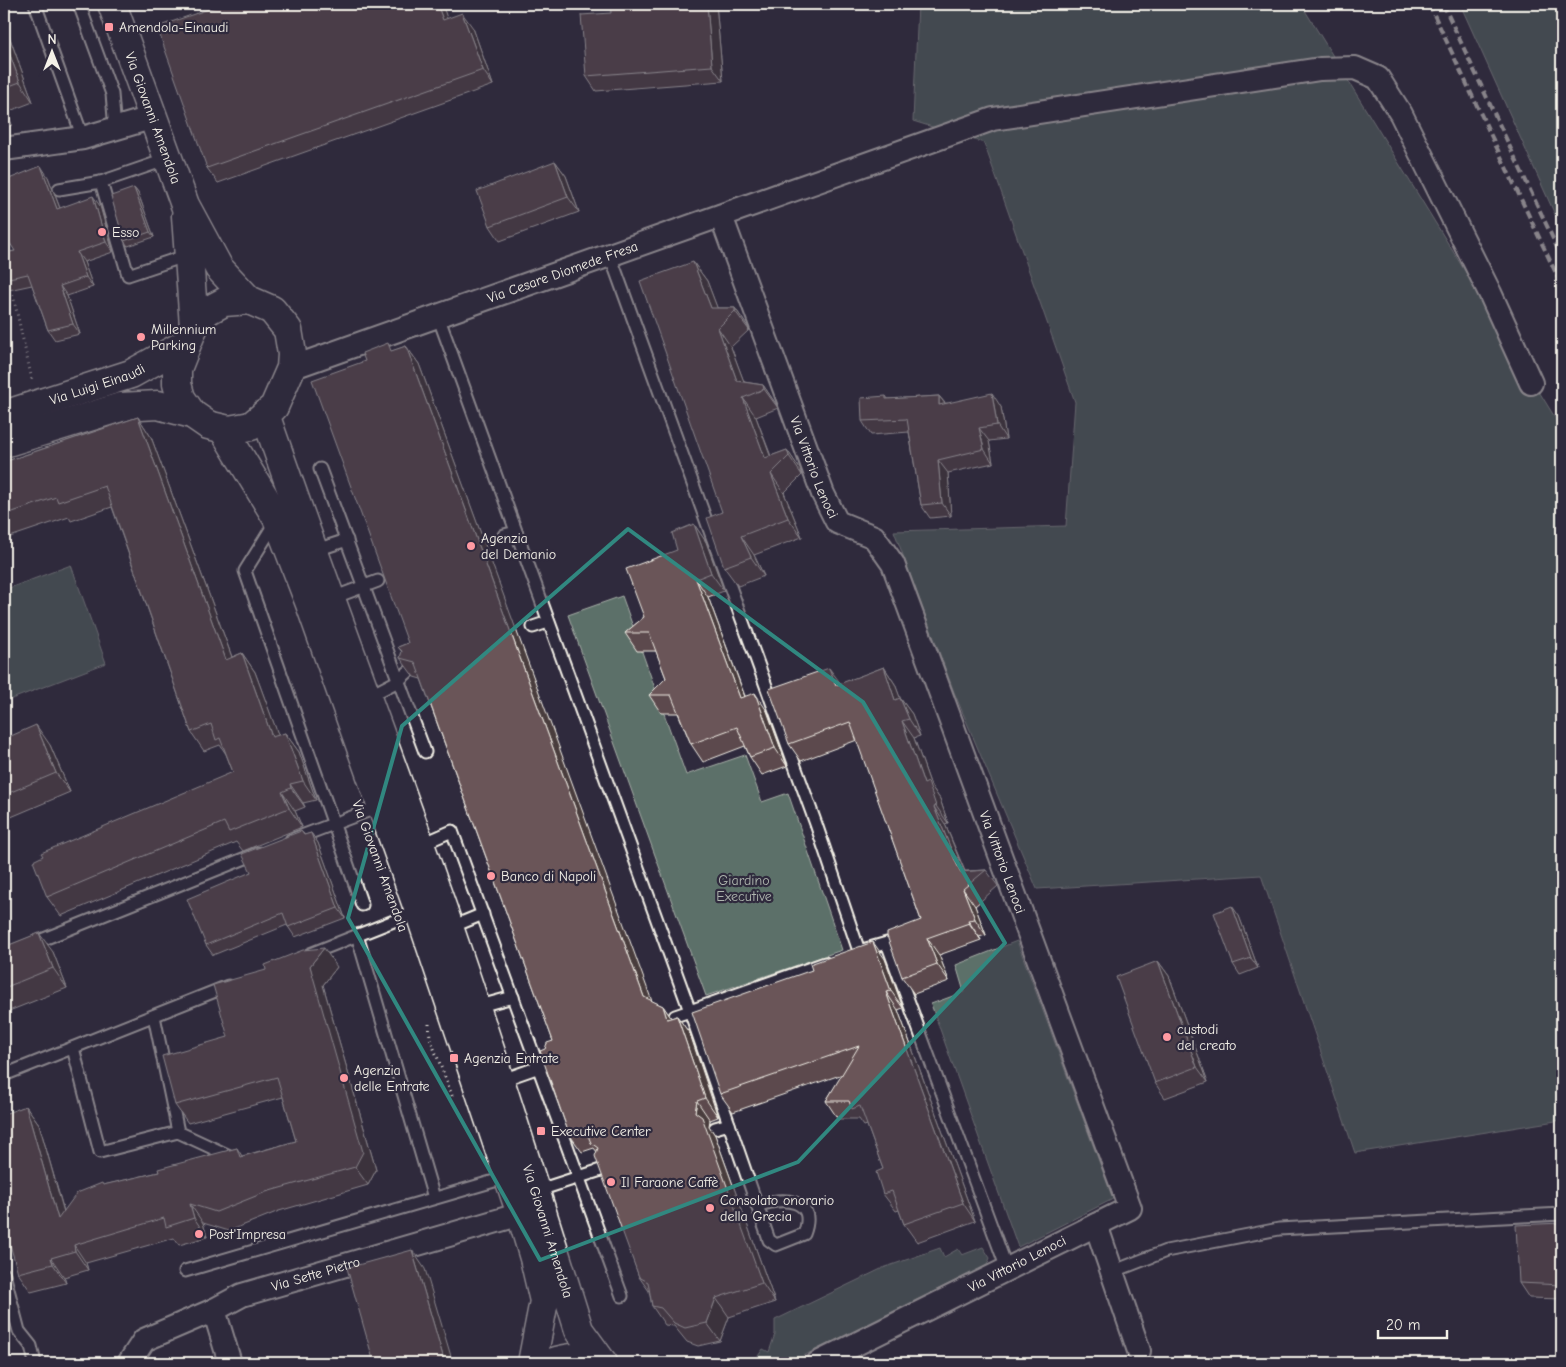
<svg xmlns="http://www.w3.org/2000/svg" width="1566" height="1367" viewBox="0 0 1566 1367" font-family="'Comic Neue',sans-serif">
<rect width="100%" height="100%" fill="#2f2a3d"/>
<filter id="ink" filterUnits="userSpaceOnUse"><feTurbulence type="fractalNoise" baseFrequency=".02" numOctaves="2"/><feDisplacementMap in="SourceGraphic" scale="10" xChannelSelector="R" yChannelSelector="G"/><feConvolveMatrix kernelMatrix="1 2 1 2 8 2 1 2 1" color-interpolation-filters="sRGB"/></filter>
<g filter="url(#ink)">
<g fill="#5b6f69" stroke="#a8b0a8">
<polygon points="918,4 1301,4 1562,429 1562,1120 1355,1153 1261,875 1037,889 954,692 894,531 1066,526 1075,402 984,143 913,121"/>
<polygon points="1460,4 1562,4 1562,230"/>
<polygon points="71,565 106,663 4,702 4,590"/>
<polygon points="622,596 686,775 745,755 762,802 788,793 842,950 706,996 568,615"/>
<polygon points="1017,941 1113,1199 1018,1247 931,1004 964,992 956,965"/>
<polygon points="983,1247 990,1258 987,1265 789,1363 753,1363 763,1349 769,1352 775,1334 775,1320 883,1268 940,1248 944,1257 958,1249 962,1255"/>
</g>
<g fill="none" stroke-linecap="round" stroke-linejoin="round">
<defs>
<g id="lane">
<polyline points="35,4 83,138"/>
<polyline points="79,4 112,94 115,130"/>
<polyline points="168,159 101,182 128,275 188,255"/>
<polyline points="59,189 101,182"/>
<polyline points="610,255 816,824 859,951 887,943 1007,1269"/>
<polyline points="438,316 690,1011 825,963"/>
<polyline points="320,469 425,752"/>
<polyline points="276,521 245,571 362,905"/>
<polyline points="504,535 516,532"/>
<polyline points="313,551 347,540"/>
<polyline points="330,599 378,581"/>
<polyline points="533,627 548,622"/>
<polyline points="367,697 398,681 408,672"/>
<polyline points="291,840 381,806"/>
<polyline points="420,845 452,831 622,1296"/>
<polyline points="449,928 483,914"/>
<polyline points="357,935 434,1198"/>
<polyline points="310,954 419,911"/>
<polyline points="4,955 258,853"/>
<polyline points="476,1007 513,997"/>
<polyline points="154,1016 178,1132"/>
<path d="M 675,1016 L 690,1011 L 769,1240 L 776,1245 L 804,1234 C 818,1197 782,1197 757,1206"/>
<polyline points="73,1048 100,1152 178,1132 234,1158"/>
<polyline points="4,1075 228,986"/>
<polyline points="502,1080 545,1065"/>
<polyline points="715,1128 729,1124"/>
<polyline points="536,1191 604,1169"/>
<polyline points="185,1271 508,1177"/>
<polyline points="1112,1272 1166,1251 1279,1229 1562,1214"/>
<polyline points="4,1274 19,1331 31,1346 35,1363"/>
</g>
<g id="street">
<polyline points="4,149 83,138 154,117"/>
<path id="s1" d="M 721,216 L 823,494 L 837,522 L 874,537 L 893,564 L 1130,1208 L 818,1363"/>
<path id="s2" d="M 291,368 L 993,119 L 1320,69 L 1355,68 L 1378,78 L 1401,114 L 1490,293 L 1531,383"/>
<polyline points="1096,1225 1139,1351"/>
<polyline points="214,1310 230,1363"/>
<path id="s3" d="M 129,1363 L 144,1340 L 214,1310 L 242,1295 L 521,1214"/>
</g>
<g id="secondary">
<path id="s4" d="M 112,4 L 185,205 L 219,268 L 249,300 L 272,310 L 288,330 L 292,354 L 291,368 L 274,407 L 251,426 L 229,430 L 208,425 L 192,414 L 181,398 L 177,384 L 177,369 L 194,326 L 207,311 L 224,302 L 249,300"/>
<polyline points="186,216 194,326"/>
<path id="s5" d="M 265,414 C 324,586 390,755 449,927 C 495,1061 537,1195 579,1330 L 603,1363"/>
<path id="s6" d="M 4,415 L 131,374 L 185,344"/>
<polyline points="223,429 277,518 310,604 419,911 521,1214 534,1258 544,1301 532,1363"/>
<polyline points="4,443 121,407 158,405 192,414"/>
<path d="M 551,1363 C 570,1356 584,1357 603,1363"/>
</g>
</defs>
<use href="#lane" stroke="#f4f1e8" stroke-width="15"/>
<use href="#street" stroke="#f4f1e8" stroke-width="26"/>
<use href="#secondary" stroke="#f4f1e8" stroke-width="31"/>
<g stroke="#f4f1e8" stroke-width="3" stroke-dasharray="1 4" stroke-linecap="butt">
<polyline points="13,295 32,380"/>
<polyline points="429,1024 430,1038 453,1098"/>
</g>
<use href="#lane" stroke="#2f2a3d" stroke-width="11"/>
<use href="#street" stroke="#2f2a3d" stroke-width="22"/>
<use href="#secondary" stroke="#2f2a3d" stroke-width="28"/>
<g stroke="#f4f1e8" stroke-width="4" stroke-dasharray="8 4" stroke-linecap="butt">
<polyline points="1429,4 1562,286"/>
<polyline points="1443,4 1562,258"/>
</g>
</g>
<g fill="#5b494d" stroke="#f4f1e8">
<polygon points="223,4 442,4 447,19 473,28 493,85 218,183 207,168"/>
<polygon points="716,4 723,81 596,91 586,76"/>
<polygon points="4,22 33,102 7,112 12,125 4,128"/>
<polygon points="555,161 566,176 579,212 500,241 490,226"/>
<polygon points="48,177 60,208 100,206 113,252 84,262 93,287 67,296 80,334 55,340 48,330 32,285 4,291 4,253 15,251"/>
<polygon points="134,188 138,193 154,237 128,246 124,241"/>
<polygon points="693,262 707,281 717,308 735,308 748,327 749,330 731,347 744,382 763,385 776,404 778,408 756,417 771,456 787,450 800,469 802,475 784,493 802,537 754,555 764,576 738,586 724,567 722,512"/>
<polygon points="406,346 419,364 651,1001 663,1006 671,1018 677,1016 690,1034 718,1117 710,1120 709,1126 715,1135 775,1302 729,1317 720,1341 698,1346 687,1342 674,1326 665,1325 652,1306 649,1291 639,1277 597,1152 594,1148 582,1152 569,1134 545,1049 553,1041 421,679 414,677 400,658 402,652 398,647 408,643 365,361"/>
<polygon points="886,396 888,399 939,396 945,403 1001,407 1006,439 989,441 993,463 948,473 951,516 930,518 921,505 909,432 871,435 862,421"/>
<polygon points="138,417 151,437 232,657 242,653 255,672 278,735 285,733 299,752 316,800 303,803 305,807 295,811 302,827 243,851 236,842 61,916 47,897 233,772 226,754 220,745 204,751 191,732 112,507 71,521 69,517 4,539 4,462"/>
<polygon points="694,524 706,542 724,591 708,597 745,696 767,711 787,766 762,775 750,757 745,746 703,762 691,744 678,713 661,713 649,695 666,678 656,651 637,651 625,633 644,617 677,550"/>
<polygon points="884,667 895,684 900,698 912,714 920,736 914,738 931,786 940,799 948,823 945,824 965,871 986,870 998,886 975,906 986,935 979,937 981,940 939,955 949,981 914,994 902,977 921,920 857,740 801,761 789,744 840,684"/>
<polygon points="4,739 50,745 70,792 4,820"/>
<polygon points="301,831 305,835 311,833 318,843 345,918 295,937 287,925 213,955 206,945 251,872"/>
<polygon points="1239,916 1258,968 1240,975 1233,964"/>
<polygon points="4,947 53,952 67,988 4,1013"/>
<polygon points="885,959 903,1008 898,1010 975,1221 917,1242 904,1224 899,1210 896,1211 883,1194 883,1169 867,1125 864,1126 859,1119 838,1119 826,1101 843,1074 733,1112 720,1094"/>
<polygon points="1158,961 1169,976 1208,1082 1165,1098 1155,1083"/>
<polygon points="337,967 323,985 376,1170 368,1185 279,1211 229,1231 203,1223 207,1237 179,1245 174,1238 86,1263 88,1270 64,1277 66,1283 31,1292 18,1273 7,1114 26,1106 39,1124 64,1211 104,1185 159,1172 237,1148 242,1156 296,1141 283,1097 188,1123 175,1105 228,1037"/>
<polygon points="1562,1223 1562,1299 1529,1298 1519,1283"/>
</g>
<g fill="#4a3c3e" stroke="#f4f1e8">
<polygon points="437,4 442,4 453,35 443,20"/>
<polygon points="707,4 716,4 723,81 712,66"/>
<polygon points="462,13 473,28 493,85 483,70"/>
<polygon points="4,22 33,102 20,82 4,39"/>
<polygon points="4,107 7,112 12,125 4,114"/>
<polygon points="555,161 566,176 579,212 568,197"/>
<polygon points="41,166 48,177 64,219 57,209"/>
<polygon points="134,188 138,193 154,237 150,232"/>
<polygon points="93,196 100,206 113,252 106,242"/>
<polygon points="77,252 84,262 93,287 86,277"/>
<polygon points="693,262 707,281 723,323 711,308"/>
<polygon points="60,286 67,296 80,334 73,324"/>
<polygon points="735,308 748,327 749,330 735,311"/>
<polygon points="718,328 731,347 749,395 737,381"/>
<polygon points="406,346 419,364 657,1015 644,997"/>
<polygon points="763,385 776,404 778,408 764,389"/>
<polygon points="992,393 1001,407 1006,439 997,425"/>
<polygon points="939,396 949,409 939,405"/>
<polygon points="743,398 756,417 775,469 765,458"/>
<polygon points="138,417 151,437 240,679 226,660"/>
<polygon points="979,428 989,441 993,463 984,449"/>
<polygon points="787,450 800,469 802,475 789,456"/>
<polygon points="938,460 948,473 951,516 942,503"/>
<polygon points="771,474 784,493 802,537 788,518"/>
<polygon points="694,524 706,542 724,591 711,573"/>
<polygon points="741,536 754,555 764,576 751,557"/>
<polygon points="696,579 708,597 752,716 740,698"/>
<polygon points="242,653 255,672 286,756 272,737"/>
<polygon points="884,667 895,684 907,716 895,700"/>
<polygon points="829,668 841,684 836,685"/>
<polygon points="755,693 767,711 787,766 775,748"/>
<polygon points="900,698 912,714 920,736 909,719"/>
<polygon points="902,721 914,738 931,786 940,799 948,823 936,806 924,784"/>
<polygon points="36,725 50,745 70,792 56,773"/>
<polygon points="285,733 299,752 316,800 303,781"/>
<polygon points="290,784 303,803 305,807 291,788"/>
<polygon points="282,792 295,811 302,827 289,808"/>
<polygon points="934,807 945,824 968,881 961,872 957,864"/>
<polygon points="311,833 318,843 345,918 338,908"/>
<polygon points="963,889 975,906 986,935 975,919"/>
<polygon points="1232,906 1239,916 1258,968 1251,958"/>
<polygon points="968,920 979,937 981,940 969,923"/>
<polygon points="39,933 53,952 67,988 53,968"/>
<polygon points="927,938 939,955 949,981 937,964"/>
<polygon points="873,942 885,959 903,1008 891,991"/>
<polygon points="324,948 337,967 323,985 376,1170 368,1185 355,1167 310,966"/>
<polygon points="1158,961 1169,976 1208,1082 1197,1067"/>
<polygon points="886,992 898,1010 975,1221 963,1203"/>
<polygon points="663,1006 676,1025 667,1019"/>
<polygon points="677,1016 690,1034 718,1117 705,1098"/>
<polygon points="697,1101 710,1120 709,1126 715,1135 775,1302 762,1283 695,1112"/>
<polygon points="26,1106 39,1124 71,1237 58,1219"/>
<polygon points="190,1204 203,1223 207,1237 194,1218"/>
<polygon points="74,1245 86,1263 88,1270 75,1251"/>
<polygon points="412,1250 425,1269 453,1363 445,1363"/>
<polygon points="51,1258 64,1277 66,1283 53,1264"/>
<polygon points="716,1298 729,1317 720,1341 707,1323"/>
</g>
<g fill="#6a5559" stroke="#f4f1e8">
<polygon points="223,4 437,4 443,20 462,13 483,70 207,168 157,27"/>
<polygon points="610,4 707,4 712,66 586,76 581,15 611,13"/>
<polygon points="4,39 20,82 4,88"/>
<polygon points="555,161 568,197 490,226 477,191"/>
<polygon points="41,166 57,209 93,196 106,242 77,252 86,277 60,286 73,324 48,330 28,274 4,279 4,253 15,251 4,234 4,181"/>
<polygon points="134,188 150,232 124,241 111,196"/>
<polygon points="693,262 711,308 735,308 735,311 718,328 737,381 763,385 764,389 743,398 765,458 787,450 789,456 771,474 788,518 741,536 751,557 724,567 707,518 722,512 640,281"/>
<polygon points="388,343 391,351 406,346 644,997 663,1006 667,1019 677,1016 705,1098 697,1101 695,1112 702,1117 762,1283 716,1298 707,1323 685,1328 674,1323 661,1308 652,1306 648,1282 639,1277 595,1156 598,1148 591,1143 585,1128 569,1134 540,1051 545,1049 547,1043 553,1041 415,662 400,658 402,651 398,647 408,643 312,380 365,361 362,353"/>
<polygon points="992,393 997,425 979,428 984,449 938,460 942,503 921,505 907,419 862,421 861,398 886,396 886,399 939,396 939,405"/>
<polygon points="138,417 226,660 242,653 272,737 285,733 303,781 290,784 291,788 282,792 289,808 229,832 224,822 47,897 33,861 43,856 41,853 233,772 220,738 216,740 211,724 191,732 105,486 58,502 56,497 4,515 4,462"/>
<polygon points="694,524 711,573 696,579 740,698 755,693 775,748 750,757 737,727 691,744 671,695 649,695 666,678 649,633 625,633 644,617 626,569 677,550 672,533"/>
<polygon points="884,667 895,700 900,698 909,719 902,721 924,784 928,782 936,806 934,807 957,864 961,872 986,870 963,889 975,919 968,920 969,923 927,938 937,964 902,977 887,936 887,933 921,920 850,722 789,744 769,689 829,668 836,685"/>
<polygon points="36,725 56,773 4,795 4,739"/>
<polygon points="301,831 304,835 311,833 338,908 288,927 283,913 206,945 187,899 251,872 242,854"/>
<polygon points="1232,906 1251,958 1233,964 1214,913"/>
<polygon points="39,933 53,968 4,988 4,947"/>
<polygon points="873,942 891,991 886,992 963,1203 904,1224 892,1191 883,1194 876,1172 883,1169 860,1106 852,1109 849,1101 826,1101 859,1046 720,1094 692,1012 812,970 810,964"/>
<polygon points="324,948 310,966 363,1152 355,1167 266,1192 216,1212 190,1204 194,1218 166,1227 164,1218 74,1245 75,1251 51,1258 53,1264 18,1273 4,1223 4,1114 26,1106 58,1219 77,1193 102,1183 103,1185 159,1172 158,1169 237,1148 240,1157 296,1141 277,1077 175,1105 162,1056 228,1037 213,985 266,970 265,965 303,950"/>
<polygon points="1158,961 1197,1067 1155,1083 1116,977"/>
<polygon points="1562,1223 1562,1285 1519,1283 1516,1225"/>
<polygon points="412,1250 445,1363 374,1363 347,1268"/>
</g>
</g>
<path d="M0 0H1566V1367H0ZM 628,529 L 863,702 L 1005,943 L 798,1162 L 540,1260 L 348,918 L 402,726 Z" fill="#2f2a3d" fill-opacity=".55" fill-rule="evenodd"/>
<path fill="none" stroke="#318880" stroke-width="4" stroke-linejoin="round" d="M 628,529 L 863,702 L 1005,943 L 798,1162 L 540,1260 L 348,918 L 402,726 Z"/>
<g fill="#ff9aa2" stroke="#2f2a3d" stroke-width="2">
<rect x="104" y="22" width="10" height="10" rx="2.5"/>
<circle cx="102" cy="232" r="5"/>
<circle cx="141" cy="337" r="5"/>
<circle cx="471" cy="546" r="5"/>
<circle cx="491" cy="876" r="5"/>
<circle cx="1167" cy="1037" r="5"/>
<rect x="449" y="1053" width="10" height="10" rx="2.5"/>
<circle cx="344" cy="1078" r="5"/>
<rect x="536" y="1126" width="10" height="10" rx="2.5"/>
<circle cx="611" cy="1182" r="5"/>
<circle cx="710" cy="1208" r="5"/>
<circle cx="199" cy="1234" r="5"/>
</g>
<g text-anchor="middle" dominant-baseline="central" stroke-width="4.5" stroke-linejoin="round" paint-order="stroke">
<g font-size="14" fill="#f4f1e8" stroke="#2f2a3d" text-anchor="start">
<text x="119" y="27">Amendola-Einaudi</text>
<text x="112" y="232">Esso</text>
<text x="151" y="329">Millennium<tspan x="151" dy="16">Parking</tspan></text>
<text x="481" y="538">Agenzia<tspan x="481" dy="16">del Demanio</tspan></text>
<text x="501" y="876">Banco di Napoli</text>
<text x="1177" y="1029">custodi<tspan x="1177" dy="16">del creato</tspan></text>
<text x="464" y="1058">Agenzia Entrate</text>
<text x="354" y="1070">Agenzia<tspan x="354" dy="16">delle Entrate</tspan></text>
<text x="551" y="1131">Executive Center</text>
<text x="621" y="1182">Il Faraone Caffè</text>
<text x="720" y="1200">Consolato onorario<tspan x="720" dy="16">della Grecia</tspan></text>
<text x="209" y="1234">Post'Impresa</text>
</g>
<g font-size="14" fill="#f4f1e8" stroke="#2f2a3d">
<text stroke="none"><textPath href="#s4" startOffset="121">Via Giovanni Amendola</textPath></text>
<text stroke="none"><textPath href="#s2" startOffset="288">Via Cesare Diomede Fresa</textPath></text>
<text stroke="none"><textPath href="#s6" startOffset="98">Via Luigi Einaudi</textPath></text>
<text stroke="none"><textPath href="#s1" startOffset="268">Via Vittorio Lenoci</textPath></text>
<text stroke="none"><textPath href="#s1" startOffset="718">Via Vittorio Lenoci</textPath></text>
<text transform="translate(380 866) rotate(70)">Via Giovanni Amendola</text>
<text stroke="none"><textPath href="#s5" startOffset="865">Via Giovanni Amendola</textPath></text>
<text transform="translate(1017 1264) rotate(-27)">Via Vittorio Lenoci</text>
<text stroke="none"><textPath href="#s3" startOffset="212">Via Sette Pietro</textPath></text>
</g>
<g font-size="14" fill="#afb6af" stroke="#2f2a3d">
<text x="744" y="880">Giardino<tspan x="744" dy="16">Executive</tspan></text>
</g>
</g>
<rect width="1566" height="1367" fill="none" stroke="#2f2a3d" stroke-width="20"/>
<rect x="10" y="10" width="1546" height="1347" fill="none" stroke="#f4f1e8" stroke-width="2" filter="url(#ink)"/>
<g transform="translate(52 52)" stroke="#2f2a3d" stroke-width="4" paint-order="stroke">
<path d="M0-4L9 19L0 12L-9 19Z" fill="#f4f1e8"/>
<text y="-8" font-size="14" font-weight="bold" text-anchor="middle" fill="#f4f1e8">N</text>
</g>
<path d="M1378 1330v8h69v-8" fill="none" stroke="#f4f1e8" stroke-width="2.5"/>
<text x="1386" y="1330" font-size="15" fill="#f4f1e8" stroke="#2f2a3d" stroke-width="4" paint-order="stroke">20 m</text>
</svg>
